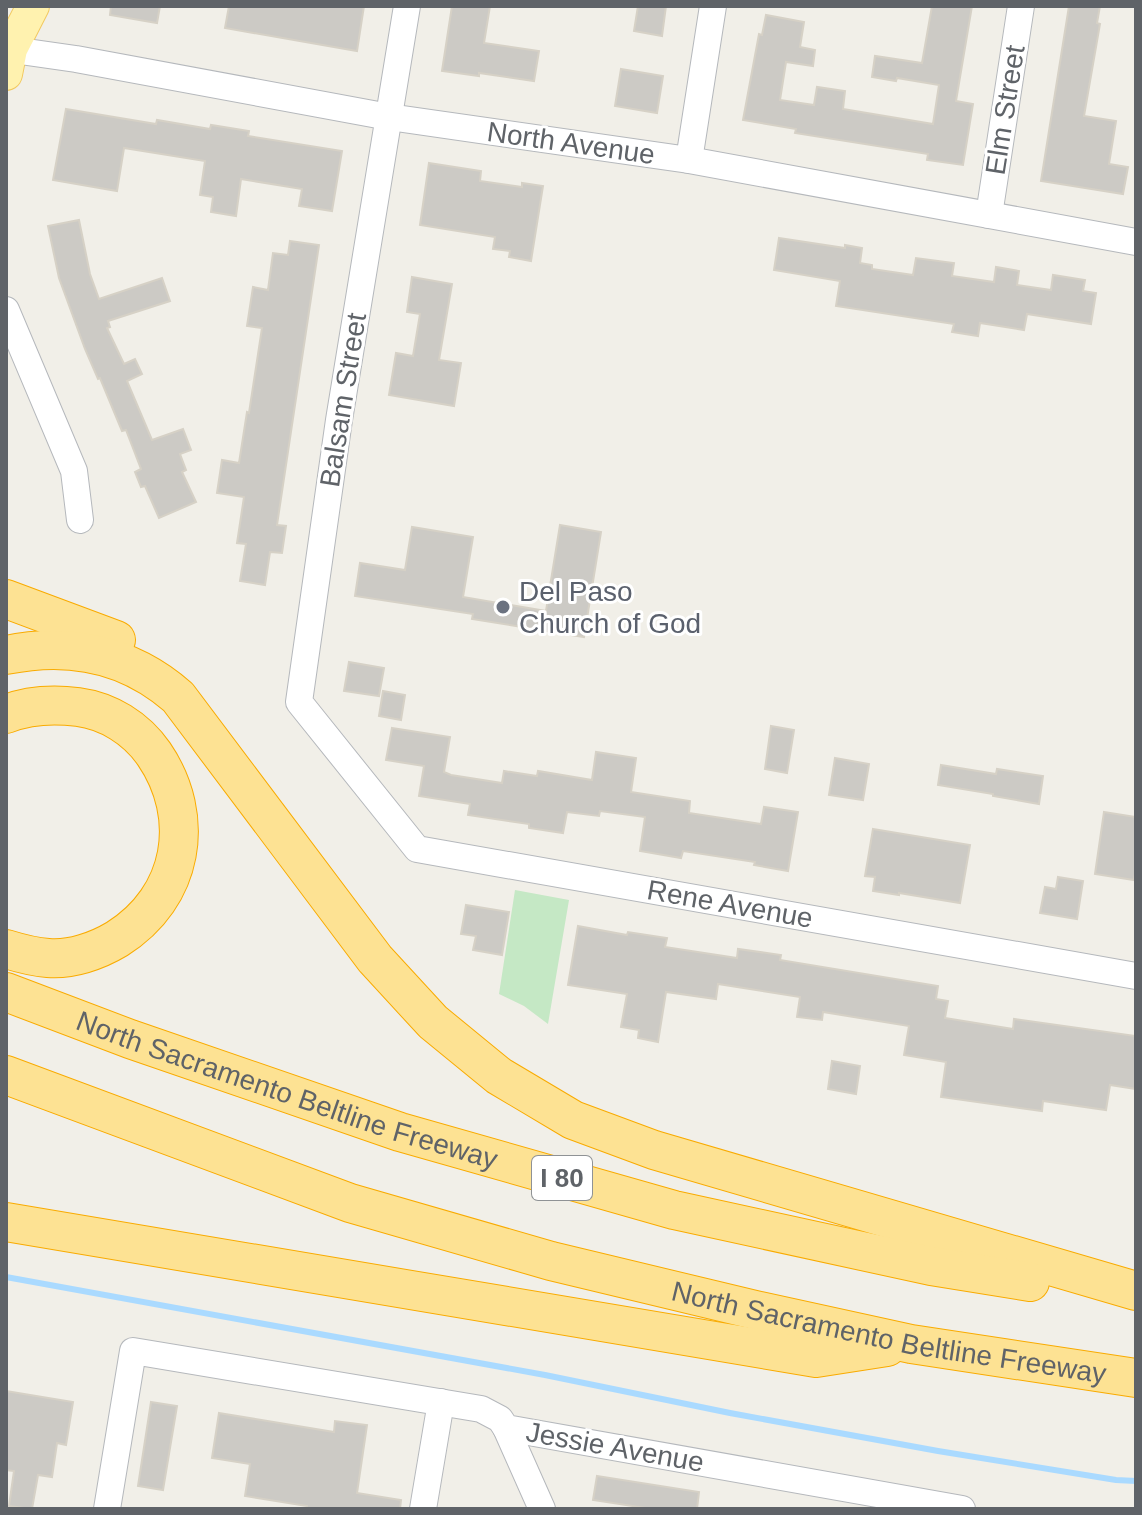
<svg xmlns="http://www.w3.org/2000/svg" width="1142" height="1515" viewBox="0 0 1142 1515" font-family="Helvetica,sans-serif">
<rect width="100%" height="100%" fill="#f1efe8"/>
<polygon fill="#c5e8c5" points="515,890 569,900 548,1024 524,1006 499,994"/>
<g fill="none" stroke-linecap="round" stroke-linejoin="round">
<polyline stroke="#aadaff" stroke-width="6" points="6,1277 545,1375 730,1413 938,1451 1116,1480 1136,1481"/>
</g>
<g fill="#cccac5" stroke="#d6d1c6" stroke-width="2">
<polygon points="111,6 160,6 157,23 110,15"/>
<polygon points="229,6 364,6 357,51 225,28"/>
<polygon points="452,6 490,6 484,43 539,51 534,81 479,73 479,76 442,71"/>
<polygon points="638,6 666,6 662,36 634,31"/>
<polygon points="932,6 972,6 956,101 973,104 963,165 927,160 928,154 795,133 796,129 743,120 759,34 762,35 766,15 804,22 800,47 815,50 813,66 786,62 780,100 814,105 817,87 845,91 843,109 933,124 939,85 897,78 896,81 872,77 875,56 922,63"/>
<polygon points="1069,6 1100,6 1097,23 1100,24 1084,116 1116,121 1109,164 1128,167 1123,194 1041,181"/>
<polygon points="621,69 663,76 657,113 615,106"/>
<polygon points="66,109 156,124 157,120 210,129 211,125 249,131 248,136 342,151 332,211 299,206 302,189 241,179 236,216 211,212 213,197 200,195 205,161 124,148 117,191 53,180"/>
<polygon points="429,163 481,171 480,181 522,187 522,183 543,186 531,261 509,257 510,251 493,249 495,237 420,225"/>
<polygon points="79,220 90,274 99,299 162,278 170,301 108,321 110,327 107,328 124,364 135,359 142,374 127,381 152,440 183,429 191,450 180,454 186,470 182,472 196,502 159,518 145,486 141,487 135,472 141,469 126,430 122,431 100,378 98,379 85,349 59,278 48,226"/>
<polygon points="779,238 845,248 845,245 862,248 860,263 872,265 872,269 913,275 916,258 954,263 952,276 994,282 996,267 1019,271 1017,285 1051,290 1053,275 1085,280 1083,291 1096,293 1091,324 1027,314 1024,330 980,323 978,336 952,332 954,324 836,306 840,281 774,270"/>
<polygon points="290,241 319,245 277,525 286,526 282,553 270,552 265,585 240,581 246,544 237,543 244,497 217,493 222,460 239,463 247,412 249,413 262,328 247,326 253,287 268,290 273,253 288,255"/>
<polygon points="412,277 452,284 439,360 461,363 454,406 389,395 396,353 413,356 420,314 407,312"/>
<polygon points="560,525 601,532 584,637 472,619 473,614 355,596 360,563 405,570 412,527 473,537 463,597 546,611"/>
<polygon points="349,662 384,668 379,696 344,691"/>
<polygon points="383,691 405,695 401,720 379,716"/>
<polygon points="771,726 794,730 787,773 765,769"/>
<polygon points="392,728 450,737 444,772 451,775 502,783 504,771 537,776 538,771 592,780 596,752 636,758 631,792 690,801 689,813 761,824 764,807 798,812 788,871 754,865 755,862 683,851 681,858 640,851 645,817 600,811 599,816 567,812 563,833 529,828 529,824 468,815 470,804 419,796 424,766 386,760"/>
<polygon points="835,758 869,764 863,800 829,795"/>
<polygon points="941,765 996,774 997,769 1043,776 1039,804 993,796 993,794 938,785"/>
<polygon points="1104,812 1136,817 1136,868 1134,880 1095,874"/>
<polygon points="873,829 970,845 960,903 899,893 899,895 873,891 875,877 865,876"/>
<polygon points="1058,877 1083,881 1077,919 1040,913 1045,887 1056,889"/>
<polygon points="466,905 509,912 502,955 473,950 476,936 461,934"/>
<polygon points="578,926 627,935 628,932 667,938 665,947 737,958 738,949 781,955 780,960 938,986 936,999 948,1001 945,1018 1013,1029 1014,1019 1136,1036 1136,1089 1110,1085 1106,1110 1043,1101 1042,1111 941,1097 946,1062 904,1055 909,1026 823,1012 822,1020 797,1017 800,997 718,984 716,999 666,992 658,1042 638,1038 639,1030 621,1027 627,994 568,985"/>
<polygon points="832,1061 860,1066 856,1094 828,1089"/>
<polygon points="6,1391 73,1402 66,1445 57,1443 52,1477 38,1475 32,1509 9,1506 14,1471 6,1470"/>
<polygon points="151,1402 177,1406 163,1490 138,1486"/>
<polygon points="219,1413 334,1432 335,1421 367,1425 357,1493 401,1500 400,1509 307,1509 307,1506 245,1496 250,1464 212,1458"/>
<polygon points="597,1476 699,1492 697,1509 652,1509 593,1500"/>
</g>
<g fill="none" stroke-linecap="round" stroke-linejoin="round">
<defs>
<g id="minor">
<polyline points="407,6 339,420 299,702 417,849 1136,976"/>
<polyline points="6,49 76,59 389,117 689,160 1136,242"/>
<polyline points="689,160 713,6"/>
<polyline points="989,215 1021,6"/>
<polyline points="6,310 74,471 80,520"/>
<polyline points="506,1428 542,1509"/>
<polyline points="107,1509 133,1351 481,1409 500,1419 506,1428 962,1509"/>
<polyline points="423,1509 441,1402"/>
</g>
<polyline id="major" points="6,74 11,49 33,6"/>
<g id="highway">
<polyline points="6,599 116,640"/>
<path d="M 6,655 C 69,642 129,654 178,697 L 375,959 L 433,1022 L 499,1076 L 573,1120 L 654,1150 L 1136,1291"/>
<path d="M 6,714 C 29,705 54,704 78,707 C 108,711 136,728 154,754 C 197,817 184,897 117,939 C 97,951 71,960 48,958 C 34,957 19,953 6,949"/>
<path id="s1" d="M 6,992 L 130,1039 L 400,1132 L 674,1210 L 931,1266 L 1030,1282"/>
<path id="s2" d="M 6,1075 L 350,1203 L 551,1261 L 755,1310 L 911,1344 L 1136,1378"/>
<polyline points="6,1222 816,1358 887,1347"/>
</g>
</defs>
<use href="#minor" stroke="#b5b8bc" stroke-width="28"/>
<use href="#major" stroke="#f2c960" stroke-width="34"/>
<use href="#highway" stroke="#f9ab00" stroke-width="40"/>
<use href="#minor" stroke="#fff" stroke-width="26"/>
<use href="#major" stroke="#fff2af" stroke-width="32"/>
<use href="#highway" stroke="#fde293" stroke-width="38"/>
</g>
<circle fill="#6b7280" stroke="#fff" stroke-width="3" cx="503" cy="607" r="8"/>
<g text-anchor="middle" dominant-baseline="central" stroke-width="6" stroke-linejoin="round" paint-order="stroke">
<rect fill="#fff" stroke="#8f9295" stroke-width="2" x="532" y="1156" width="60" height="44" rx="6"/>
<g font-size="26" font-weight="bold" fill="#5f6368">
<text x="562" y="1178">I 80</text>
</g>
<g font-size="28" fill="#5f6368" stroke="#fff">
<text transform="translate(1005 110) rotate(-81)">Elm Street</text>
<text transform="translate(571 143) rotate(8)">North Avenue</text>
<text transform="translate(343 400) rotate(-81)">Balsam Street</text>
<text transform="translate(730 904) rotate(10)">Rene Avenue</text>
<text stroke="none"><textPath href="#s1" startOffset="298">North Sacramento Beltline Freeway</textPath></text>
<text stroke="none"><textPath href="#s2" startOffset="922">North Sacramento Beltline Freeway</textPath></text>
<text transform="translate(615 1447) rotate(10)">Jessie Avenue</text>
</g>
<g font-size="28" fill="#5b616d" stroke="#fff" text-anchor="start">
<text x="519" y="591">Del Paso<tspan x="519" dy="32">Church of God</tspan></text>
</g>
</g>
<rect width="1142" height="1515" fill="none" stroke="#5f6368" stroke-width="16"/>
</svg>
